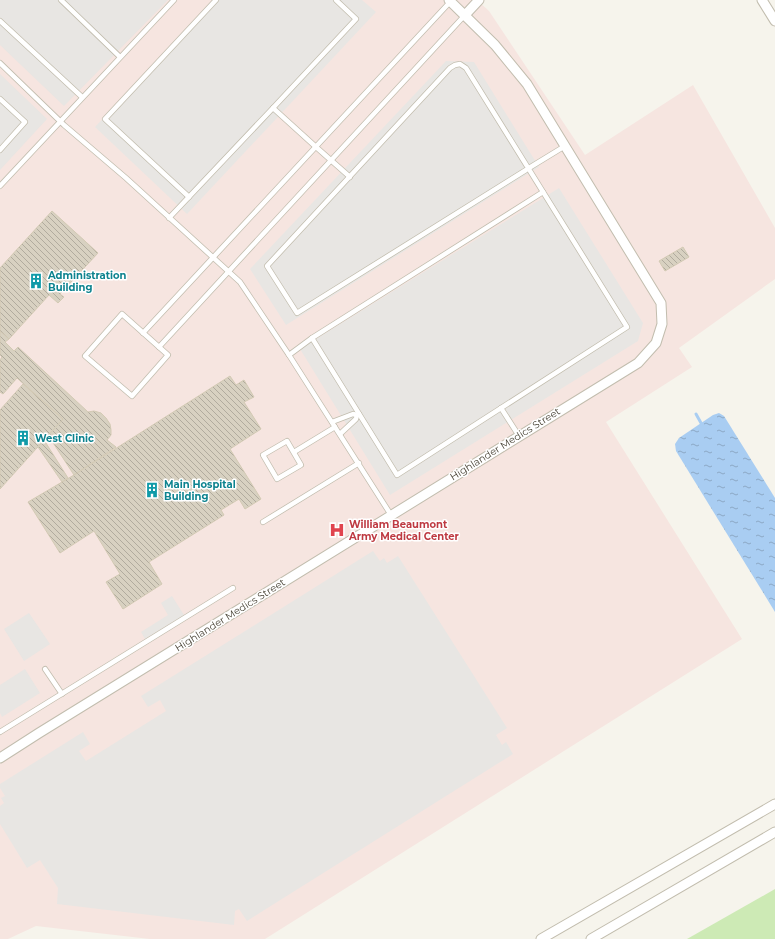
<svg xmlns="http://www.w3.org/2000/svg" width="775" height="939" viewBox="0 0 775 939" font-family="Montserrat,sans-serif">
<defs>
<pattern id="water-ripples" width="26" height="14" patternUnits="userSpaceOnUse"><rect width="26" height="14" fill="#a9cdf2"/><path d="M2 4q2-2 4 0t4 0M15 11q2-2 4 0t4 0" fill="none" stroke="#8ca8c5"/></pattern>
<pattern id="building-back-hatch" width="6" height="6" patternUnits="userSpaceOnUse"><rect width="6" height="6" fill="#d8d1c1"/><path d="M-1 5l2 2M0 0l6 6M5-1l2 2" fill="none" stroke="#b1ab9e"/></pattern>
</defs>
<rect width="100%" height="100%" fill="#f6f4ec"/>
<polygon fill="#f6e5e0" points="0,0 477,0 489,11 585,155 693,85 775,228 775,279 679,348 692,367 606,422 742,639 265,939 150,939 36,926 8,939 0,939"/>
<polygon fill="#cdeab5" points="775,889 775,939 687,939"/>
<g fill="#e8e6e3">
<polygon points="0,0 168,0 64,106 0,45"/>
<polygon points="214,0 362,0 376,12 187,214 95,127"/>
<polygon points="446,61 474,62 539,167 286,325 250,269"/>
<polygon points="0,74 47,119 0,170"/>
<polygon points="559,188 643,323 638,341 390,495 300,349"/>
<polygon points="373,551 380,561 384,558 387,563 398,556 507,728 496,735 502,745 506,742 513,754 247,921 239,909 235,911 234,925 57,904 58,888 40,860 27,868 0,824 0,806 4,803 1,798 5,796 0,788 0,784 83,732 90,744 79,751 86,761 166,711 160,700 148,707 141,696"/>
<polygon points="172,596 184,615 145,639 141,632 168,615 161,603"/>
<polygon points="29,613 50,644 24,661 4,629"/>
<polygon points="25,669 40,693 2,717 0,713 0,685"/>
</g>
<polygon fill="url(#water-ripples)" points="719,413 724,416 775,498 775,612 676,451 675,444 679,438 713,415"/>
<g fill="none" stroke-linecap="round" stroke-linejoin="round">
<polyline stroke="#a9cdf2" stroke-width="3" points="696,414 701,423"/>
</g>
<g fill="url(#building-back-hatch)" stroke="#d3cab4">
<polygon points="52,211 98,253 60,294 64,297 58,303 49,295 9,339 0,331 0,268"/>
<polygon points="683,247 689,257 665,271 659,261"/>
<polygon points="0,331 9,339 5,342 14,351 18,347 88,412 94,411 101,413 106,418 110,424 111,430 111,435 107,440 116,447 74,475 48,435 63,419 17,378 3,394 0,392 0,360 2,357 0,355"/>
<polygon points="230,376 236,385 244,380 254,397 244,402 261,429 230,449 261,499 245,509 239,499 221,510 224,515 149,562 162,584 123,609 106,582 120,574 94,531 60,553 28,502 74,475"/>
<polygon points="23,384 63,419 0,489 0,410"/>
<polygon points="44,440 68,478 62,482 38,447"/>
</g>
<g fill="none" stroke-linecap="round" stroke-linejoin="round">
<defs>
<g id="lane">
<polyline points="61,0 120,57"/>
<polyline points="0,21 82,97"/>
<polyline points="0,63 64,125 126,178 240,282 289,355 391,515"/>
<polyline points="0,99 25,122 0,150"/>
<polyline points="273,108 316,147 350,177"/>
<polyline points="0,186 174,0"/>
<polyline points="189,197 105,119 216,0"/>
<polyline points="169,218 273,108 356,19 336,0"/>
<polygon points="122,314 168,355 132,396 85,356"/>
<polyline points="143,333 451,1"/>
<polyline points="312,338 543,192"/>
<polyline points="159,347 465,15"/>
<polyline points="289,355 312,338 397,475 627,327 466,68 460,64 455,65 450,68 267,266 297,313 526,170 529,168 565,146"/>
<polyline points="501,408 519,436"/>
<polyline points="332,422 353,414 357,415"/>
<polyline points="340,434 356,419 357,415 359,414"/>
<polygon points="287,441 301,465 277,479 263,455"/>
<polyline points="294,452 335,427"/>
<polyline points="263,522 359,463"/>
<polyline points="45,669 62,694"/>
<polyline points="0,732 233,588"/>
</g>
<g id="street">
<polyline points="762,0 775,21"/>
<polyline points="465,15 479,0"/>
<polyline points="0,758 39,733 638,363 656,343 662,324 661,303 527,84 495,45 449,0"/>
<polyline points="541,939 775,804"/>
<polyline points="591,939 775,832"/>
</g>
</defs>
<use href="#lane" stroke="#c2bdae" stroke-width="6"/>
<use href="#street" stroke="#c2bdae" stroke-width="11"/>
<use href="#lane" stroke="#fff" stroke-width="4.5"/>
<use href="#street" stroke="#fff" stroke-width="9"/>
</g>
<defs>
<symbol id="building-bare" viewBox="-9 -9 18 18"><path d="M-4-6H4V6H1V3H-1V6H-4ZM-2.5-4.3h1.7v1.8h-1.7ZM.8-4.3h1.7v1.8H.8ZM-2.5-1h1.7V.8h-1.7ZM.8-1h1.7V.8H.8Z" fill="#0f9aa8" stroke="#fff" stroke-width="2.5" paint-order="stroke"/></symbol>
<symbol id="hospital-bare" viewBox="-9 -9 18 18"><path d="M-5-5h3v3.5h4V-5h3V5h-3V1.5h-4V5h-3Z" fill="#e0444e" stroke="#fff" stroke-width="2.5" paint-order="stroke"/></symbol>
</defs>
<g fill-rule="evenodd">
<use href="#building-bare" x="25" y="270" width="22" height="22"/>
<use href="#building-bare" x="12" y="427" width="22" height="22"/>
<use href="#building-bare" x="141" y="479" width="22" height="22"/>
<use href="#hospital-bare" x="326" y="519" width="22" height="22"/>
</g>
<g text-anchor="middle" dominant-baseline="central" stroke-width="3" stroke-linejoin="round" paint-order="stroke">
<g font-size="10" font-weight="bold" fill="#0d838f" stroke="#fff" text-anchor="start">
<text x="48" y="275">Administration<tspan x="48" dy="12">Building</tspan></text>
<text x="35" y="438">West Clinic</text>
<text x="164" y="484">Main Hospital<tspan x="164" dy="12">Building</tspan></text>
</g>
<g font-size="10" fill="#4b4639" stroke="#fff">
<text transform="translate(505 444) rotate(-32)">Highlander Medics Street</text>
<text transform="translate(230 615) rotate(-32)">Highlander Medics Street</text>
</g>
<g font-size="10" font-weight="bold" fill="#be3a42" stroke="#fff" text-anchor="start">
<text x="349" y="524">William Beaumont<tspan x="349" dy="12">Army Medical Center</tspan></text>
</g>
</g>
</svg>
